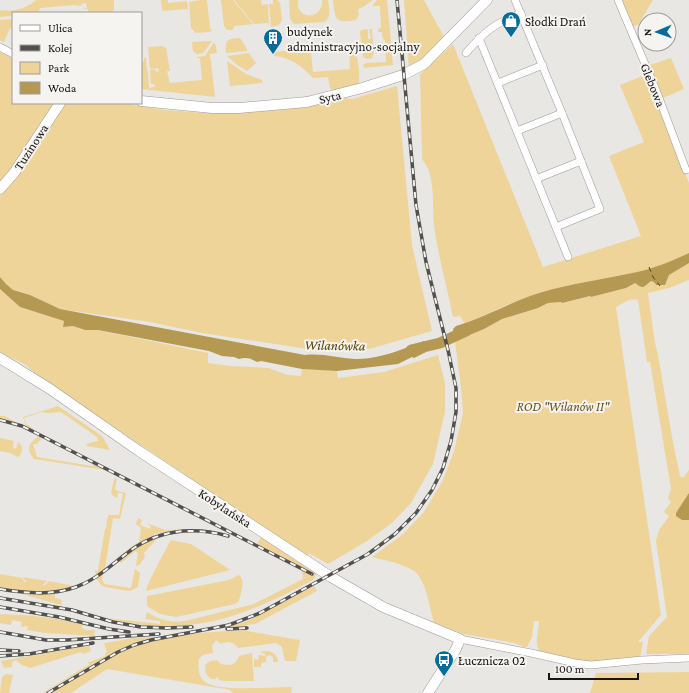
<svg xmlns="http://www.w3.org/2000/svg" width="689" height="693" viewBox="0 0 689 693" font-family="'Crimson Pro',serif">
<rect width="100%" height="100%" fill="#e8e7e4"/>
<g fill="#eed499">
<path d="M 36,0 L 114,0 L 114,8 L 112,13 L 88,13 L 88,9 L 82,9 L 87,8 L 86,3 L 81,4 L 81,6 L 74,5 L 40,8 L 38,13 L 13,13 L 13,16 L 0,17 L 0,10 C 13,12 26,9 36,0 Z"/>
<polygon points="161,0 168,0 168,3 187,1 188,9 162,11"/>
<polygon points="200,0 207,0 210,28 212,31 209,32 196,33 191,28 189,2"/>
<polygon points="221,0 233,0 253,24 234,26 233,30 227,30 224,26"/>
<polygon points="234,0 261,0 262,5 268,4 269,27 268,23 254,24"/>
<polygon points="273,0 277,0 280,3 282,20 279,25 271,27 269,4 273,4"/>
<path d="M 289,0 L 298,0 C 295,21 324,20 322,0 L 328,0 C 329,8 332,18 324,22 L 294,24 L 290,19 Z"/>
<path d="M 333,0 L 373,0 L 363,7 L 358,9 L 359,15 L 356,20 C 335,24 335,19 333,0 Z"/>
<polygon points="377,0 387,0 393,65 364,68 363,65 366,63 386,62 385,41 382,37 382,32 378,32 378,29 381,28 380,6 372,6"/>
<polygon points="404,0 424,0 444,37 421,61 409,68"/>
<polygon points="622,0 653,0 638,25 632,27"/>
<polygon points="13,19 13,29 10,28 4,42 0,40 0,20"/>
<polygon points="368,29 368,39 371,39 369,29 372,29 372,31 374,53 372,58 367,59 363,57 360,32 361,30"/>
<path d="M 240,38 L 247,49 L 247,51 L 226,53 C 225,39 227,39 240,38 Z"/>
<polygon points="212,41 203,53 197,54 193,51 192,42"/>
<polygon points="214,42 216,46 217,53 210,54 215,97 141,89 141,62 144,61 144,58 146,58 147,70 148,71 149,88 155,87 154,84 151,84 150,70 155,69 156,72 159,71 158,68 150,69 148,47 162,46 166,48 170,71 167,71 170,83 202,80 200,58 197,58 197,57 205,56"/>
<path d="M 306,43 L 310,43 L 313,72 L 350,69 L 349,47 L 354,49 C 358,54 361,79 358,85 L 336,92 L 330,88 L 328,77 L 313,78 C 302,66 290,57 274,56 L 274,52 L 306,49 Z"/>
<path d="M 453,44 L 543,267 L 641,236 L 609,156 L 644,142 L 620,85 L 645,75 L 689,183 L 689,253 C 672,261 655,268 637,272 C 609,278 581,282 553,289 C 522,297 493,311 465,324 L 460,316 L 453,317 C 447,286 438,256 434,225 C 432,205 436,175 422,159 L 420,74 Z"/>
<polygon points="0,52 13,59 13,103 56,103 0,185"/>
<polygon points="249,53 255,62 257,62 247,71 237,65 227,56"/>
<polygon points="671,58 684,89 663,98 650,65"/>
<polygon points="227,61 246,74 262,80 262,83 230,86"/>
<path d="M 397,86 L 412,245 L 432,331 L 369,349 L 321,351 L 202,333 L 150,322 L 60,309 L 30,295 L 13,290 L 6,284 L 0,277 L 0,196 C 27,169 44,134 66,103 L 123,103 L 165,110 L 205,113 L 238,113 L 310,104 L 321,105 L 345,98 L 352,99 Z"/>
<path d="M 689,263 L 689,280 L 669,288 L 648,293 L 655,343 L 658,355 L 672,437 L 680,476 L 683,478 L 689,470 L 689,654 L 646,654 L 649,636 L 667,617 L 656,541 L 659,530 L 669,516 L 664,512 L 671,502 L 668,498 L 671,489 L 650,362 L 647,362 L 638,300 C 631,297 623,303 616,307 L 661,615 L 638,642 L 643,642 L 640,658 L 594,662 L 579,660 L 541,653 C 533,644 539,631 539,621 L 534,621 L 532,637 L 527,647 L 524,647 L 515,643 L 464,634 L 434,623 C 430,609 427,586 418,575 C 412,565 383,560 372,557 L 403,534 L 424,512 L 443,480 L 454,451 L 463,413 L 461,388 L 455,341 L 484,329 L 502,319 L 538,308 L 548,303 L 561,302 L 562,303 L 591,296 L 591,297 L 626,288 L 635,283 L 646,286 L 648,282 L 652,281 L 655,283 L 667,281 L 669,275 Z"/>
<polygon points="0,289 20,307 64,321 63,327 73,326 85,330 98,330 208,353 208,363 231,366 268,368 288,375 301,376 302,369 337,371 338,378 384,372 438,355 445,383 445,412 433,464 411,503 392,523 367,541 328,564 309,553 308,557 38,376 26,365 0,352"/>
<polygon points="58,406 102,436 110,450 87,446 86,444 98,441 97,437 61,412 48,413 41,412 24,418 26,424 35,430 32,429 32,430 18,424 0,419 0,416 4,416 26,427 23,417"/>
<path d="M 39,436 L 42,438 L 37,444 L 33,444 L 37,457 L 92,466 L 93,464 L 105,470 L 34,459 C 26,448 28,444 39,436 Z"/>
<path d="M 0,438 L 14,441 L 13,448 L 16,449 L 18,442 C 23,446 24,452 18,457 L 10,453 L 0,451 Z"/>
<polygon points="117,478 115,489 117,491 126,493 120,519 113,518 105,568 107,568 96,576 95,570 97,571 98,570 105,529 107,528 106,528 107,519 108,519 108,515 119,515 123,494 121,493 118,493 117,498 113,496 111,493 114,479"/>
<polygon points="138,518 142,520 140,525 150,529 151,526 147,523 165,530 187,529 154,534 154,536 135,546 117,559 128,549 139,542 141,528 136,524"/>
<path d="M 261,537 L 317,573 L 313,580 C 241,618 188,639 106,618 L 160,624 L 160,621 L 145,619 L 147,612 C 160,620 170,623 185,621 L 254,604 L 303,579 L 302,571 L 313,576 L 314,574 L 257,544 Z"/>
<polygon points="155,538 156,540 144,553 145,557 139,565 136,566 138,553 135,551 121,563 119,561 133,550"/>
<path d="M 171,540 L 191,544 L 230,570 L 146,591 C 146,585 166,549 171,540 Z"/>
<polygon points="135,569 140,573 138,587 132,590 128,591 105,587 100,584 96,578 103,574 102,578 104,584 131,588"/>
<path d="M 0,574 L 22,578 L 25,583 L 26,581 L 22,577 L 47,581 L 43,585 L 44,586 L 49,581 L 74,586 C 49,593 25,594 0,587 Z"/>
<path d="M 239,575 C 246,581 241,593 239,601 L 235,604 L 176,617 L 160,614 L 147,606 L 147,596 L 229,580 Z"/>
<polygon points="314,586 317,591 255,624 247,625 247,627 222,628 247,621"/>
<polygon points="18,593 36,595 55,593 55,598 62,600 61,605"/>
<path d="M 0,614 C 28,615 56,617 83,625 L 81,627 L 86,630 L 95,630 L 94,636 L 45,633 L 27,630 L 28,626 L 21,627 L 22,622 L 12,620 L 11,625 L 0,623 Z"/>
<path d="M 247,630 L 247,631 L 300,640 L 296,661 L 285,661 L 282,647 L 276,643 L 238,648 C 234,642 227,640 221,644 L 216,640 L 212,646 L 213,653 L 203,655 L 199,659 C 198,666 198,677 205,682 C 218,692 270,687 290,687 L 292,687 L 291,693 L 235,693 L 231,692 L 231,690 L 107,669 L 71,693 L 51,693 C 79,676 108,655 140,645 C 175,633 211,632 247,630 Z"/>
<polygon points="158,637 142,641 121,649 43,693 42,693 90,664 87,663 105,656 105,653 107,652 104,643 89,646 91,651 83,654 81,652 30,668 22,665 16,660 12,662 12,667 4,668 1,661 134,638"/>
<path d="M 267,651 C 274,652 278,656 278,662 L 273,662 L 273,657 L 269,655 L 266,657 L 266,662 L 261,663 L 261,667 L 254,667 L 254,659 L 258,660 L 259,655 L 265,656 L 265,654 L 260,652 Z"/>
<path d="M 252,653 L 254,681 L 225,681 L 219,680 L 218,678 L 216,677 L 216,679 L 211,679 L 206,674 L 205,665 L 210,661 L 217,660 L 221,664 C 230,666 236,665 239,656 Z"/>
<polygon points="689,672 689,693 590,693 596,673"/>
<polygon points="6,674 13,675 9,693 0,693 2,677"/>
</g>
<g fill="#b59851">
<path d="M 689,253 L 689,263 L 669,275 L 665,285 L 656,285 L 655,283 L 652,281 C 648,282 646,287 642,287 C 640,287 637,284 635,283 L 626,288 L 591,297 L 590,296 L 562,303 L 561,302 L 548,303 L 538,308 L 502,319 L 484,329 L 455,341 L 453,329 L 456,326 C 489,316 519,297 553,289 C 581,282 609,278 637,272 C 655,268 672,261 689,253 Z"/>
<path d="M 0,277 L 6,284 L 13,290 L 30,295 L 60,309 L 305,355 C 322,353 338,358 355,359 C 377,360 404,349 424,341 L 426,352 L 414,358 L 412,357 L 398,364 L 337,371 L 302,369 L 261,361 L 257,362 C 250,358 246,357 239,359 L 234,357 L 222,356 L 209,351 L 98,330 L 85,330 L 73,326 L 63,327 L 64,321 L 20,307 L 0,289 Z"/>
<polygon points="689,493 689,520 682,520 676,516 676,513"/>
</g>
<g fill="none" stroke-linecap="round" stroke-linejoin="round">
<polyline stroke="#b59851" stroke-width="11" points="411,350 440,343 466,331"/>
<polyline stroke="#554106" stroke-width="1" stroke-dasharray="5 4" stroke-linecap="butt" points="649,267 653,277 660,286"/>
<defs>
<g id="street">
<polyline points="515,0 562,113 600,209 556,227"/>
<polyline points="618,0 656,90 686,170"/>
<polyline points="479,38 568,257"/>
<polyline points="0,47 13,54"/>
<path d="M 466,53 C 484,32 495,23 521,13"/>
<polyline points="498,83 543,65"/>
<polyline points="517,131 562,113"/>
<polyline points="536,179 581,161"/>
<polyline points="460,639 531,653 575,663 591,665 642,660 689,658"/>
</g>
<g id="secondary">
<polyline points="141,101 212,108 239,108 307,102 362,88 403,75 424,64 487,0"/>
<polyline points="0,189 14,173 60,103"/>
<polyline points="0,358 50,389 139,451 331,577 383,607 460,639 456,649 428,693"/>
</g>
</defs>
<use href="#street" stroke="#9c9b99" stroke-width="8"/>
<use href="#secondary" stroke="#9c9b99" stroke-width="11"/>
<use href="#street" stroke="#fff" stroke-width="7"/>
<use href="#secondary" stroke="#fff" stroke-width="10"/>
<defs>
<g id="rail">
<polyline points="0,420 22,426 38,434 312,574"/>
<path d="M 0,589 C 25,593 51,596 76,587 C 96,580 110,566 126,554 C 155,530 192,526 228,536"/>
<polyline points="0,598 72,610 113,622 141,627 167,628 192,627"/>
<polyline points="0,607 59,617 109,629 129,632"/>
<polyline points="227,629 247,628"/>
<polyline points="0,632 46,640 67,640 159,634"/>
<polyline points="0,650 19,651"/>
<polyline points="0,656 29,654 93,643"/>
<polyline points="48,693 118,652 134,645 151,640 229,625 260,613 368,554 395,534 416,513 432,490 443,468 451,441 456,412 456,388 448,350 426,262 416,205 397,0"/>
</g>
</defs>
<use href="#rail" stroke="#52514f" stroke-width="3.5"/>
<use href="#rail" stroke="#f6f4f1" stroke-width="2" stroke-dasharray="6" stroke-linecap="butt"/>
</g>
<defs>
<symbol id="shop-pin" viewBox="-11 -11 22 30"><path d="M0 17L-7.5 6A9.5 9.5 0 1 1 7.5 6Z" fill="#086c9a" stroke="#f6f4f1"/><path d="M-5-2.5h2.3a2.7 3.5 0 0 1 5.4 0H5L5.5 6h-11ZM-1.5-2.5h3a1.5 2.3 0 0 0-3 0Z" fill="#fff"/></symbol>
<symbol id="building-pin" viewBox="-11 -11 22 30"><path d="M0 17L-7.5 6A9.5 9.5 0 1 1 7.5 6Z" fill="#086c9a" stroke="#f6f4f1"/><path d="M-4-6H4V6H1V3H-1V6H-4ZM-2.5-4.3h1.7v1.8h-1.7ZM.8-4.3h1.7v1.8H.8ZM-2.5-1h1.7V.8h-1.7ZM.8-1h1.7V.8H.8Z" fill="#fff"/></symbol>
<symbol id="bus-pin" viewBox="-11 -11 22 30"><path d="M0 17L-7.5 6A9.5 9.5 0 1 1 7.5 6Z" fill="#086c9a" stroke="#f6f4f1"/><path d="M-5-6H5V4H4V6H2V4H-2V6H-4V4H-5ZM-3.5-4V0h7V-4ZM-3.5 1.2v1.5H-2V1.2ZM2 1.2v1.5H3.5V1.2Z" fill="#fff"/></symbol>
</defs>
<g fill-rule="evenodd">
<use href="#shop-pin" x="500" y="10" width="22" height="30"/>
<use href="#building-pin" x="262" y="27" width="22" height="30"/>
<use href="#bus-pin" x="433" y="649" width="22" height="30"/>
</g>
<g text-anchor="middle" dominant-baseline="central" stroke-width="4" stroke-linejoin="round" paint-order="stroke">
<g font-size="13" fill="#171615" stroke="#f6f4f1" text-anchor="start">
<text x="525" y="21">Słodki Drań</text>
<text x="287" y="31">budynek<tspan x="287" dy="15">administracyjno-socjalny</tspan></text>
<text x="458" y="660">Łucznicza 02</text>
</g>
<g font-size="13" fill="#171615" stroke="#f6f4f1">
<text transform="translate(653 85) rotate(68)">Glebowa</text>
<text transform="translate(330 97) rotate(-14)">Syta</text>
<text transform="translate(31 147) rotate(-57)">Tuzinowa</text>
<text transform="translate(225 508) rotate(33)">Kobylańska</text>
</g>
<g font-size="13" font-style="italic" fill="#66521c" stroke="#f6f4f1">
<text x="563" y="406">ROD "Wilanów II"</text>
</g>
<g font-size="14" font-style="italic" fill="#554106" stroke="#f6f4f1">
<text transform="translate(335 345) rotate(1)">Wilanówka</text>
</g>
</g>
<rect x="12" y="12" width="130" height="92" fill="#f6f4f1" stroke="#9d9b99"/>
<rect x="20" y="25" width="20" height="6" fill="#ffffff" stroke="#9d9b99"/>
<text x="48" y="32" font-size="12" fill="#171615">Ulica</text>
<rect x="20" y="45" width="20" height="6" fill="#52514f" stroke="#9d9b99"/>
<text x="48" y="52" font-size="12" fill="#171615">Kolej</text>
<rect x="20" y="62" width="20" height="12" fill="#eed499" stroke="#9d9b99"/>
<text x="48" y="72" font-size="12" fill="#171615">Park</text>
<rect x="20" y="82" width="20" height="12" fill="#b59851" stroke="#9d9b99"/>
<text x="48" y="92" font-size="12" fill="#171615">Woda</text>
<g transform="translate(657 32) rotate(268)"><circle r="19" fill="#f6f4f1" stroke="#9d9b99"/>
<path d="M0-3L7 15L0 10L-7 15Z" fill="#086c9a"/>
<text y="-6" font-size="11" font-weight="bold" text-anchor="middle" fill="#171615">N</text>
</g>
<path d="M549 673v6h89v-6" fill="none" stroke="#171615" stroke-width="2"/>
<text x="555" y="673" font-size="12" fill="#171615" stroke="#f6f4f1" stroke-width="3" paint-order="stroke">100 m</text>
</svg>
